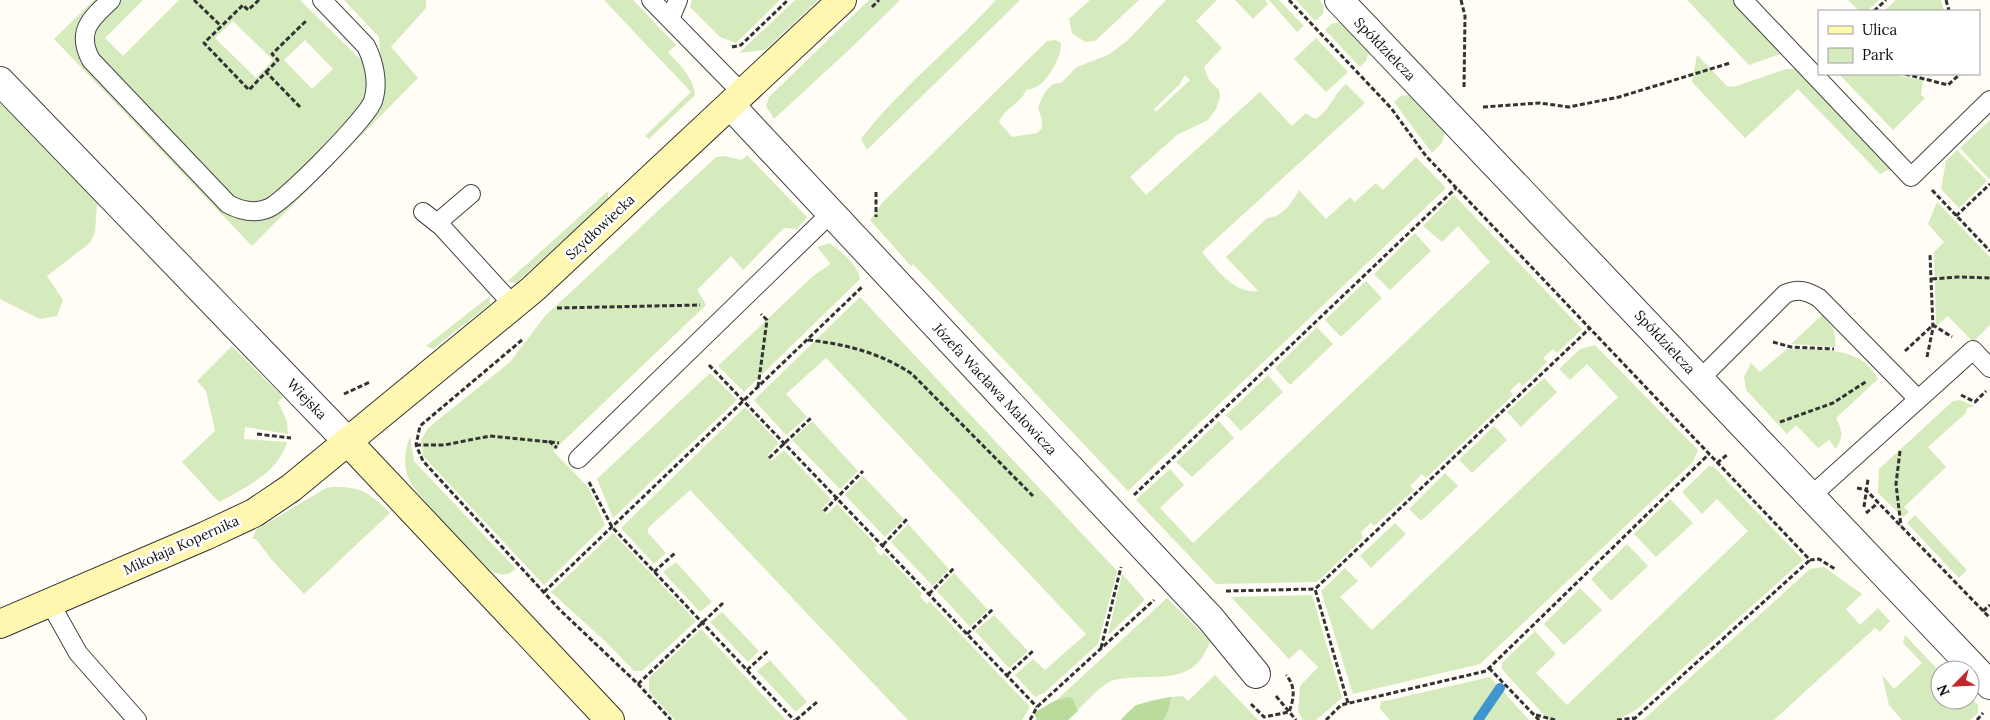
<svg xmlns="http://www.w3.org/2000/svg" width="1990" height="720" viewBox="0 0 1990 720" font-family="Lora,serif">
<rect width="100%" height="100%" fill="#fffdf5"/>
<g fill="#d5ebbd" fill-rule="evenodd">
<polygon points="94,0 99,0 77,40 254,219 383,91 379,37 344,0 426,0 426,8 391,47 418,78 252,246 54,39"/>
<path d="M 121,0 L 143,0 L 105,38 L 123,56 L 179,0 L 300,0 L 364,63 L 368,91 L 360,111 L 273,198 L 254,204 L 235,199 L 100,59 C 84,31 101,19 121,0 ZM 233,21 L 273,60 L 256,78 L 215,38 ZM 305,40 L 333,69 L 312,89 L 284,60 Z"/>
<path d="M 604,0 L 633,0 L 676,45 L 668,52 C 679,65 694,77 695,95 L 649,139 L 645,136 L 691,92 Z"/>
<polygon points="692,0 780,0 736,43 720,37 690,7"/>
<polygon points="795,0 818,0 765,50 739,53"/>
<polygon points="869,0 900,0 851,48 774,119 766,106 769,97"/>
<path d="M 996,0 L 1020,0 L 867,150 L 861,139 C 901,87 952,48 996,0 Z"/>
<polygon points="1090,0 1139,0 1095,41 1085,42 1072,33 1069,19"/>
<path d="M 1166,0 L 1217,0 L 1196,21 L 1222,48 L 1204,67 L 1209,80 L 1219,90 L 1220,97 L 1216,109 L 1208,120 L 1177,135 L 1130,177 L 1146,195 L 1260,92 L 1292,126 L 1306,113 L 1315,119 C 1328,113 1334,94 1346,84 L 1365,103 L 1202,252 C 1217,270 1234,294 1258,291 L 1226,257 L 1267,218 C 1282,217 1292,203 1299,190 L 1326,219 L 1350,197 L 1355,202 L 1376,183 L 1383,190 L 1416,157 L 1446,188 L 1128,491 L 913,264 L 911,266 L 870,220 L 882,203 L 1047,41 L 1056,40 L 1061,43 C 1062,56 1049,79 1038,86 C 1035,88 1030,89 1026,90 C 1021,104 1005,107 999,122 L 1012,137 L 1037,133 L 1042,128 L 1042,120 L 1038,107 L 1045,92 L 1053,84 L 1061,83 L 1077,67 L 1108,55 L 1127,41 ZM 1185,75 L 1190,80 L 1156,112 L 1154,109 L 1179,85 Z"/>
<polygon points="1235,0 1265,0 1268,4 1253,19"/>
<polygon points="1269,0 1279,0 1304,26 1297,32"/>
<polygon points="1296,0 1319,0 1324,6 1323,14 1315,21"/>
<polygon points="1687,0 1735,0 1783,53 1749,65"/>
<polygon points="1848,0 1879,0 1867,11 1859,11"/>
<polygon points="1896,0 1941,0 1944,11 1884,11"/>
<polygon points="1340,22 1369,52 1366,61 1360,67 1325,30 1331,24"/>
<polygon points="1316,38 1348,72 1326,92 1294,59"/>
<polygon points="1697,55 1727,86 1734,87 1786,69 1797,69 1891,168 1880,174 1798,89 1745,138 1692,82"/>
<polygon points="1839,74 1890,74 1923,80 1921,95 1925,98 1893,130"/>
<polygon points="1409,95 1445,133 1442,143 1432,153 1394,102 1401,96"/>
<polygon points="0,97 86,184 97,203 95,232 90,243 47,276 63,300 57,316 40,319 0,299"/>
<polygon points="1990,120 1990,177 1989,179 1960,148"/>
<polygon points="1957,150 1987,181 1959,208 1941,189 1946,161"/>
<polygon points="747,155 807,217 797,229 784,228 743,270 731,256 697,290 706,305 553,451 588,487 605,525 544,585 423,456 421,440 428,428 510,362 545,316 716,157 724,156 742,160"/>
<polygon points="608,191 608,199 516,283 507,282"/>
<polygon points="1454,195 1582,329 1557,353 1553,349 1543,358 1547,362 1523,386 1519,382 1510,391 1513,395 1426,478 1422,474 1410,486 1414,490 1374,526 1371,523 1361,532 1363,538 1317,582 1216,584 1136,500 1170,469 1184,485 1160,508 1193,543 1490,262 1458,226 1442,242 1423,226"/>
<polygon points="1937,202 1990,257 1990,325 1973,342 1948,316 1936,326 1934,252 1944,242 1928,224"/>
<polygon points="1415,233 1431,251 1390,290 1374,274"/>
<path d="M 830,243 C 842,253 857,263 860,279 L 744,392 L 718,366 L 813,276 L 829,265 L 830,263 L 817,247 Z"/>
<polygon points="1366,281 1382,298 1341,337 1325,320"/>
<polygon points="490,296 490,304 433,349 426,346"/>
<polygon points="860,297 1117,571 1098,644 1044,693 1035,697 1015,675 1033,659 1045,670 1086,634 826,358 786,394 807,417 786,435 754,400"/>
<path d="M 1822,315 C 1832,326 1837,332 1835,347 L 1791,344 Z"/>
<polygon points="1317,327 1333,344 1290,385 1275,368"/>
<polygon points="1595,345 1698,450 1693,462 1480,664 1353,694 1321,591 1345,568 1358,581 1340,597 1372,630 1618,397 1587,364 1570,380 1559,369 1580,349"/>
<path d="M 232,346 L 283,397 L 278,402 L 287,421 L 288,434 L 245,427 L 244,439 L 287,442 C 279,472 245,488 219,502 L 182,462 L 215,431 L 206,391 L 197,381 Z"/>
<path d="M 1787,349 C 1819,349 1862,346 1878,379 L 1836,418 C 1842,430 1844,436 1836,449 L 1829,440 L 1818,448 L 1796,425 L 1787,434 L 1746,390 L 1744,377 L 1751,363 L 1760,372 Z"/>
<polygon points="710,373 737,400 613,518 597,479"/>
<polygon points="1268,375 1283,392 1241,431 1226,415"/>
<polygon points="1544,378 1557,392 1521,427 1507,412"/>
<polygon points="1960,400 1974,406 1967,408 1966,413 1928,447 1946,467 1904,507 1909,512 1903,517 1878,493 1879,469 1953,401"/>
<polygon points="745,407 779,443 767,456 772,461 784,450 831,499 822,508 827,514 837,504 877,546 874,548 881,556 884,553 922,593 920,597 927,604 929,601 1030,707 1022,720 908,720 690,490 648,528 648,533 666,553 654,564 621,528"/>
<polygon points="812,421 858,471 840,489 792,440"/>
<polygon points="1219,421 1234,438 1192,477 1176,462"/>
<polygon points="1494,426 1507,440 1472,473 1459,460"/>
<path d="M 410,436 L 414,461 L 516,569 C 508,576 499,576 490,570 C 474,553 414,495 408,477 C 403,463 405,450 410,436 Z"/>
<polygon points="1709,466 1714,467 1803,560 1636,710 1617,720 1549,720 1506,674 1502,669 1502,663 1535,631 1556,654 1536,673 1567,705 1748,531 1717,499 1702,514 1682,492"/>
<polygon points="1445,473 1458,486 1421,521 1409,509"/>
<polygon points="863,476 904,519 885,537 845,495"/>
<path d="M 332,487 C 361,486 370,493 390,513 L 304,594 L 271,559 L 256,539 L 252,539 L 256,530 L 326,488 Z"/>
<polygon points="1670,499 1693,523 1656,557 1634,534"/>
<polygon points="1915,515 1967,570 1959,578 1907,523"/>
<polygon points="1395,523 1406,534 1371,568 1360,556"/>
<polygon points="908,524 949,569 933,586 891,542"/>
<polygon points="613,533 696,621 642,671 634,671 606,642 551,592"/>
<polygon points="1627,544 1648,566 1611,601 1591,579"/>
<polygon points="676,562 712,602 700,612 663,572"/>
<polygon points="1824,567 1862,594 1846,609 1860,625 1878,608 1890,621 1880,632 1875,628 1774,720 1643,720 1810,569"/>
<polygon points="954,573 988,610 970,627 937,591"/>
<polygon points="1122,574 1145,600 1108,635"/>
<polygon points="1580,588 1602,610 1564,645 1544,624"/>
<polygon points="1312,595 1342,698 1316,720 1303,720 1298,712 1300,686 1318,667 1300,649 1289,659 1231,597"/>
<path d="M 1167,598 L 1210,641 C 1193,692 1148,670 1111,681 C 1102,684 1076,712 1068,720 L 1035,720 Z"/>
<polygon points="722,612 759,651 748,662 710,622"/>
<polygon points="994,615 1028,651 1009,668 975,631"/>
<polygon points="701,629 786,720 675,720 649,692 649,678"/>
<polygon points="1905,635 1940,672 1940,679 1934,684 1940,690 1940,700 1949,700 1952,703 1957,700 1970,700 1970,698 1978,705 1978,713 1970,720 1902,720 1889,705 1882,675 1894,689 1922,663 1903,643"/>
<polygon points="770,660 807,702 796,712 757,671"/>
<path d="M 1215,675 L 1258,720 L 1121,720 C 1134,700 1160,698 1183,696 L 1188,701 Z"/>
<polygon points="1490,677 1529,720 1390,720 1380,709 1381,702"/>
</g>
<g fill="#b9dc9c">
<polygon points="1068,697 1072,698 1078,711 1068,720 1037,720 1034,713 1054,701"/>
<polygon points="1171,697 1168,711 1163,720 1121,720 1136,705"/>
</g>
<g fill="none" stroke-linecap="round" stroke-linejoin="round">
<polyline stroke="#3f96cf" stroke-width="10" points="1478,720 1500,688"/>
<defs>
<g id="lane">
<path d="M 111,0 C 90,19 76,32 91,60 L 228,204 C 241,211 255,214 269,208 C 285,201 367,118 373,101 C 379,83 374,62 366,46 L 322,0"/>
<polyline points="651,0 743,94"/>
<polyline points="1743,0 1911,177 1990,100"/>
<polyline points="670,19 678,0"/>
<polyline points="423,212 441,226 514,306"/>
<polyline points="437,223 471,194"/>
<path d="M 1700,379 L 1785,294 C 1799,288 1807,291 1819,298 L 1918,399"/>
<polyline points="578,459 830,214"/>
<polyline points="1811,496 1973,350 1990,368"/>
<polyline points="50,603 78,653 137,720"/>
</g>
<g id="street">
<polyline points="1339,0 1990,685"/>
<polyline points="0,81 349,443"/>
<polyline points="731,106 1211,619 1256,674"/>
</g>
<g id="secondary">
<polyline points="349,443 610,720"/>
<polyline points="0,624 205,536 254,513 291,488 533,289 842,0"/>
</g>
</defs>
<use href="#lane" stroke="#444" stroke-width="20"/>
<use href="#street" stroke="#444" stroke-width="30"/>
<use href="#secondary" stroke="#333" stroke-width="30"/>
<g stroke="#333" stroke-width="3" stroke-dasharray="5 2.5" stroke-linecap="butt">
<polyline points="194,0 221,26"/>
<polyline points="259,0 248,10 243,5 204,43 249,90 266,72 300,107"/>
<polyline points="1289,0 1391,108 1426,156 1810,560 1819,559 1835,569"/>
<polyline points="1461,0 1465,16 1464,89"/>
<polyline points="1946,0 1949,11"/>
<polyline points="872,7 879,0"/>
<polyline points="1874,11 1886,0"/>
<polyline points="732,47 741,45 788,0"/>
<polyline points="266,72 278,60 272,54 307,20"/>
<polyline points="1905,74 1948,85 1960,74"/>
<polyline points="1483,107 1540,103 1569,107 1619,97 1730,63"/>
<polyline points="1932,190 1990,251"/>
<polyline points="876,192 876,217"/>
<polyline points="1956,216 1990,184"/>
<polyline points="1932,279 1958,277 1990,278"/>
<polyline points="557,308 700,305"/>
<polyline points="522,340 420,426 416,445 423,461 560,610 638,684 671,720"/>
<path d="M 808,340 C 845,344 881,353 912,374 L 1033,496"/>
<polyline points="1773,342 1791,347 1834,349"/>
<polyline points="1905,351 1933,325 1952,337"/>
<polyline points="1927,357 1933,328 1930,255"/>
<polyline points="709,365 1037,707"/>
<polyline points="758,387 767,320 761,314"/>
<polyline points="344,394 370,382"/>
<polyline points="1961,395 1975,402 1986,391"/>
<polyline points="1780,422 1833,403 1867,381"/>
<polyline points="257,434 291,438"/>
<polyline points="549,441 557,448"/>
<polyline points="416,445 444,445 490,436 559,443"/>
<polyline points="1900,451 1896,484 1901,526"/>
<polyline points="769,458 812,417"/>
<polyline points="1717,463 1728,454"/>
<polyline points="589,482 612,527 794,720"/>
<polyline points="1857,488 1866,490 1990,618"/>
<polyline points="1134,495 1456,188"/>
<polyline points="1864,507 1868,479"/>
<polyline points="824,511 863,471"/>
<polyline points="1866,513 1878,503"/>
<polyline points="883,545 908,518"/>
<polyline points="654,572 675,553"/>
<polyline points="1226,591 1315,589"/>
<polyline points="544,592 862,287"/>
<polyline points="929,594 954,568"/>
<polyline points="1983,611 1990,605"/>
<polyline points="967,634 993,609"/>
<polyline points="1101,648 1121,567"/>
<polyline points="1489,668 1539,720"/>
<polyline points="747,670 768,651"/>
<polyline points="1007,675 1033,651"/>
<polyline points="638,684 723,603"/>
<polyline points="1276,696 1296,720"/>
<polyline points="1348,703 1315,589 1590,328"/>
<path d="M 1251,704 L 1264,717 L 1289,712 C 1294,699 1296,686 1286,675"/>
<polyline points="1536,715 1555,720"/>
<polyline points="796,720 817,702"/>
<polyline points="1030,720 1037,707 1154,600"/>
<polyline points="1326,720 1341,705 1486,671 1709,454"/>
<polyline points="1617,720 1634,718"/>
<polyline points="1633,720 1810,560"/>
<polyline points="1977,720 1983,713"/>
</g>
<use href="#lane" stroke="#fff" stroke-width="18"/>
<use href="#street" stroke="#fff" stroke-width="28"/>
<use href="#secondary" stroke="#fff6b0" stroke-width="28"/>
</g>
<g text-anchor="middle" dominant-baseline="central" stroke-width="5" stroke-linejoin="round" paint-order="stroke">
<g font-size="14" fill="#111" stroke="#fff">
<text transform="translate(1385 49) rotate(46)">Spółdzielcza</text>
<text transform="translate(600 227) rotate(-43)">Szydłowiecka</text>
<text transform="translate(1665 342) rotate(47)">Spółdzielcza</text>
<text transform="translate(995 389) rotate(47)">Józefa Wacława Małowicza</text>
<text transform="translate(307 399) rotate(46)">Wiejska</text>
<text transform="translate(181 545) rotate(-24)">Mikołaja Kopernika</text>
</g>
</g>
<rect x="1818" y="10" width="162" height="65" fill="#ffffff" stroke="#a0a0a0"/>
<rect x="1828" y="26" width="25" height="8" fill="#fff6b0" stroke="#a0a0a0"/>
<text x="1862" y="35" font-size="15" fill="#111111">Ulica</text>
<rect x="1828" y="48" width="25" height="15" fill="#d5ebbd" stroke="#a0a0a0"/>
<text x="1862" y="60" font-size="15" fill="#111111">Park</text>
<g transform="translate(1955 685) rotate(246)"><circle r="24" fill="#ffffff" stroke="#a0a0a0"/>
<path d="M0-4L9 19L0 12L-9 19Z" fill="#c4262e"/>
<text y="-8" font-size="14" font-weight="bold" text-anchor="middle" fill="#111111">N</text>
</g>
</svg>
